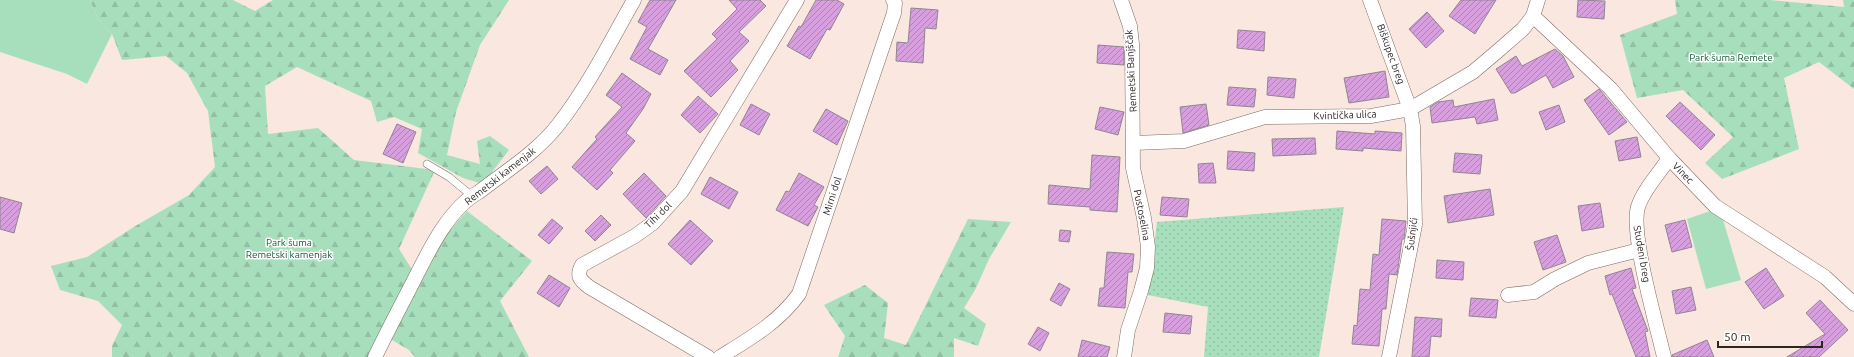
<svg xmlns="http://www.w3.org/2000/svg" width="1854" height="357" viewBox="0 0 1854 357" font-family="Ubuntu,sans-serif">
<defs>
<pattern id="forest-firs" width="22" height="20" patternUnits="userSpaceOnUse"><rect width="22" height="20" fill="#a7dfbd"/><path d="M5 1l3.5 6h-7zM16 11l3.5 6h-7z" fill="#90bfa2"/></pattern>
<pattern id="park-dots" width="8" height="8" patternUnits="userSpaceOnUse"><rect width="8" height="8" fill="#a7dfbd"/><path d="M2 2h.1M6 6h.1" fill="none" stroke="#90bfa2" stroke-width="1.8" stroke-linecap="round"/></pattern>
<pattern id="building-hatch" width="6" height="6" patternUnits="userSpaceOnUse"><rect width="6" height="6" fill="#d79fde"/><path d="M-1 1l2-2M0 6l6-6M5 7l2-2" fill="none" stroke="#af81b4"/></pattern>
</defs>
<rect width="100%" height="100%" fill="#f9e7e0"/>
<g fill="#a7dfbd">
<polygon points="0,0 90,0 98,19 112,34 87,84 67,74 0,52"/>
<polygon points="1716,209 1721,213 1741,280 1706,289 1687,219"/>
</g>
<g fill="url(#forest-firs)">
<polygon points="90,0 233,0 255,11 273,0 509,0 480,45 456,112 447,155 480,164 477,141 490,136 509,150 483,184 463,178 418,153 422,129 394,117 377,122 371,101 297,67 265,86 268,134 318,128 354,160 435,170 399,249 420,282 448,232 467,211 532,261 500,301 529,357 415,357 409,350 382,334 370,357 112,357 112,346 122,325 98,301 60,290 51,266 87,257 137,225 189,195 215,167 208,111 187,73 166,56 122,60 112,34 98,19"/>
<polygon points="1675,0 1770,0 1844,7 1843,0 1854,0 1854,89 1819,62 1784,78 1799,149 1722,179 1705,163 1733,137 1683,90 1637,98 1620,35 1677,14"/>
<polygon points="968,219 1011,222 989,259 975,290 964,308 986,324 978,346 954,338 954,357 838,357 845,336 824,305 865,285 888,303 884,338 906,345"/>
</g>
<polygon fill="url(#park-dots)" points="1344,207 1319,357 1204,357 1208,307 1148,295 1157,222"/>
<g fill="url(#building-hatch)" stroke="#908591">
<polygon points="650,0 676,0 648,49 668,60 660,75 630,59 647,27 638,22"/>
<polygon points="729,0 760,0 766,6 739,32 749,41 730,61 738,70 711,97 684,71 717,39 712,34 737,9"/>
<polygon points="816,0 837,0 844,4 830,30 827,29 810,59 787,46 799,26 801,27"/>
<polygon points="1461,0 1496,0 1475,34 1449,16"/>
<polygon points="1578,0 1605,1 1604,19 1577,17"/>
<polygon points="911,8 938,10 936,29 925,28 923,63 896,61 897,42 908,43"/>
<polygon points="1427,12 1444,31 1426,48 1409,29"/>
<polygon points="1238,30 1265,32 1264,51 1237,48"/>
<polygon points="1098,45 1124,47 1124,65 1097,63"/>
<polygon points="1555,49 1563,56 1574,77 1553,88 1546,75 1515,93 1511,93 1496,69 1516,56 1522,66"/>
<polygon points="1385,71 1389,97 1349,103 1344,78"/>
<polygon points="622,73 651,94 643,109 626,133 635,141 610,170 613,173 597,190 572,167 597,139 595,137 622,107 606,95"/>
<polygon points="1268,77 1296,79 1294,98 1267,95"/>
<polygon points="1229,87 1256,89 1254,107 1227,105"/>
<polygon points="1599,89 1627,122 1609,135 1584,100"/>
<polygon points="698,96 718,114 700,133 681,115"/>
<polygon points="1494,99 1498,120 1477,124 1475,117 1432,123 1430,107 1438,102 1453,100 1454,107"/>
<polygon points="1680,102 1715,135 1701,150 1666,116"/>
<polygon points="751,104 770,114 759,135 740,125"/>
<polygon points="1206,104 1209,125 1183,133 1180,107"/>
<polygon points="1559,105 1565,122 1546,130 1539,112"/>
<polygon points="1100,107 1124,112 1118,135 1095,129"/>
<polygon points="826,109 848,121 837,145 813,131"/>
<polygon points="397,124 416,132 403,163 383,154"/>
<polygon points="1337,131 1375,134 1375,131 1402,133 1401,151 1363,148 1363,151 1336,149"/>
<polygon points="1637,137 1641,157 1619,161 1615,141"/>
<polygon points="1315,138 1316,154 1273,156 1272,139"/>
<polygon points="1228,151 1255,153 1254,171 1227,169"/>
<polygon points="1455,153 1482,155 1480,174 1453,172"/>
<polygon points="1092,155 1120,157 1117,212 1090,210 1090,207 1048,204 1049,185 1090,189"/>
<polygon points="1213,163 1216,183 1199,183 1198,164"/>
<polygon points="547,166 558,179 541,194 529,181"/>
<polygon points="644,173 666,196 646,218 623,194"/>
<polygon points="799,173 824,187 814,205 818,207 808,226 776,210 786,191 789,192"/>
<polygon points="710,177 738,192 729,209 701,194"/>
<polygon points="1490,189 1494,215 1448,223 1444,196"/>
<polygon points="0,197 22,203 14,233 0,229"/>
<polygon points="1162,197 1189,199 1187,217 1160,215"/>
<polygon points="1600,203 1604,227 1582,231 1578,206"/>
<polygon points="601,215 611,225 595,241 585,231"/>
<polygon points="552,219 563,228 549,244 538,235"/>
<polygon points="1382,219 1406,221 1404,239 1402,239 1397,275 1389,274 1386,309 1382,309 1379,346 1352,344 1354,325 1357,326 1360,289 1370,290 1373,254 1379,255"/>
<polygon points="690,220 713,241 691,265 668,244"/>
<polygon points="1685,220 1692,247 1672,252 1665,225"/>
<polygon points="1060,230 1071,231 1069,242 1059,241"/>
<polygon points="1557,235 1566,262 1543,270 1534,242"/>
<polygon points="1107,252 1134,254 1132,272 1128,272 1125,308 1098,306 1100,288 1104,288"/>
<polygon points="1437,260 1464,262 1463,280 1436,278"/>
<polygon points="1631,268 1636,288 1632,289 1648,331 1645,332 1650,357 1636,357 1612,294 1610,295 1605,276"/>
<polygon points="1766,268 1784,296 1764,309 1745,282"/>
<polygon points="549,275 570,288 559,307 537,293"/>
<polygon points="1059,283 1070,289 1061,306 1050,300"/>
<polygon points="1691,287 1696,310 1676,314 1672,291"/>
<polygon points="1471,298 1498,300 1496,318 1469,316"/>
<polygon points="1820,300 1848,330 1819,357 1787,357 1825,334 1806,313"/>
<polygon points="1165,313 1192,316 1190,334 1163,332"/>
<polygon points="1415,317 1442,319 1441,337 1431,336 1429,357 1412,357"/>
<polygon points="1038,327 1049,333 1040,351 1028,344"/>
<polygon points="1082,340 1110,347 1107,357 1078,357"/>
<polygon points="1707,340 1714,357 1672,357 1672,355"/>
</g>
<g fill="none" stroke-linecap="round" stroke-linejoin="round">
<defs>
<polyline id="lane" points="427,164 449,177 472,196"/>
<g id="street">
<polyline points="1121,0 1130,26 1132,44 1133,168 1144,218 1148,247 1147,268 1141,291 1128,330 1124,357"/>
<polyline points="1370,0 1410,109 1413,126 1415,225 1389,357"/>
<polyline points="1533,16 1611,89 1669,158 1715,206 1825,277 1854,304"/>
<polyline points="1134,143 1184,141 1265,117 1371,116 1410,109 1473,72 1499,50 1523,29 1533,16 1538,0"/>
<polyline points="1508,295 1534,292 1555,279 1588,263 1639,250"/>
<path d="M 375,357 C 386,334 398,311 410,288 C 426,257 447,209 479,192 C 506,171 537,152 558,125 C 588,87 610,42 634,0"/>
<path d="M 708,357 L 589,287 C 580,280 576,276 582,265 L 635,236 L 653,223 L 682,191 L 797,0"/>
<path d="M 720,357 C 749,339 778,323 799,294 L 894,13 L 895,3 L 893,0"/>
<path d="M 1664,357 C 1657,326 1630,234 1638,207 C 1643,190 1659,174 1669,158"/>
</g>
</defs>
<use href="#lane" stroke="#7b6b65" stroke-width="8"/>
<use href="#street" stroke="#7b6b65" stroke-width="15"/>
<use href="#lane" stroke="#fff" stroke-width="7"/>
<use href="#street" stroke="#fff" stroke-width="14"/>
</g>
<g text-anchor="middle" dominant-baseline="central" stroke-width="3" stroke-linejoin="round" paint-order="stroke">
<g font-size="10" fill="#2c2623" stroke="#fff">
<text transform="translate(1391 54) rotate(70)">Biškupec breg</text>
<text transform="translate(1131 71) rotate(-93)">Remetski Banjščak</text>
<text transform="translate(1345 115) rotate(-2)">Kvintička ulica</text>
<text transform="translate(1683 173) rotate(46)">Vinec</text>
<text transform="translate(500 176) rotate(-38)">Remetski kamenjak</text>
<text transform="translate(832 196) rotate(-72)">Mirni dol</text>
<text transform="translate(658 215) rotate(-44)">Tihi dol</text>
<text transform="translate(1142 215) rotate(79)">Pustoselina</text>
<text transform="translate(1412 234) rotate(-83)">Šušnjići</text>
<text transform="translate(1642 254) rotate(80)">Studeni breg</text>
</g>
<g font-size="10" fill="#195839" stroke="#fff">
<text x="1731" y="57">Park šuma Remete</text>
<text x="289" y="242">Park šuma<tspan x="289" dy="12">Remetski kamenjak</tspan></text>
</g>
</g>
<path d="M1718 341v6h104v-6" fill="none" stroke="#2c2623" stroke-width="2"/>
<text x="1724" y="341" font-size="12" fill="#2c2623" stroke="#ffffff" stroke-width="3" paint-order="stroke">50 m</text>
</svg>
